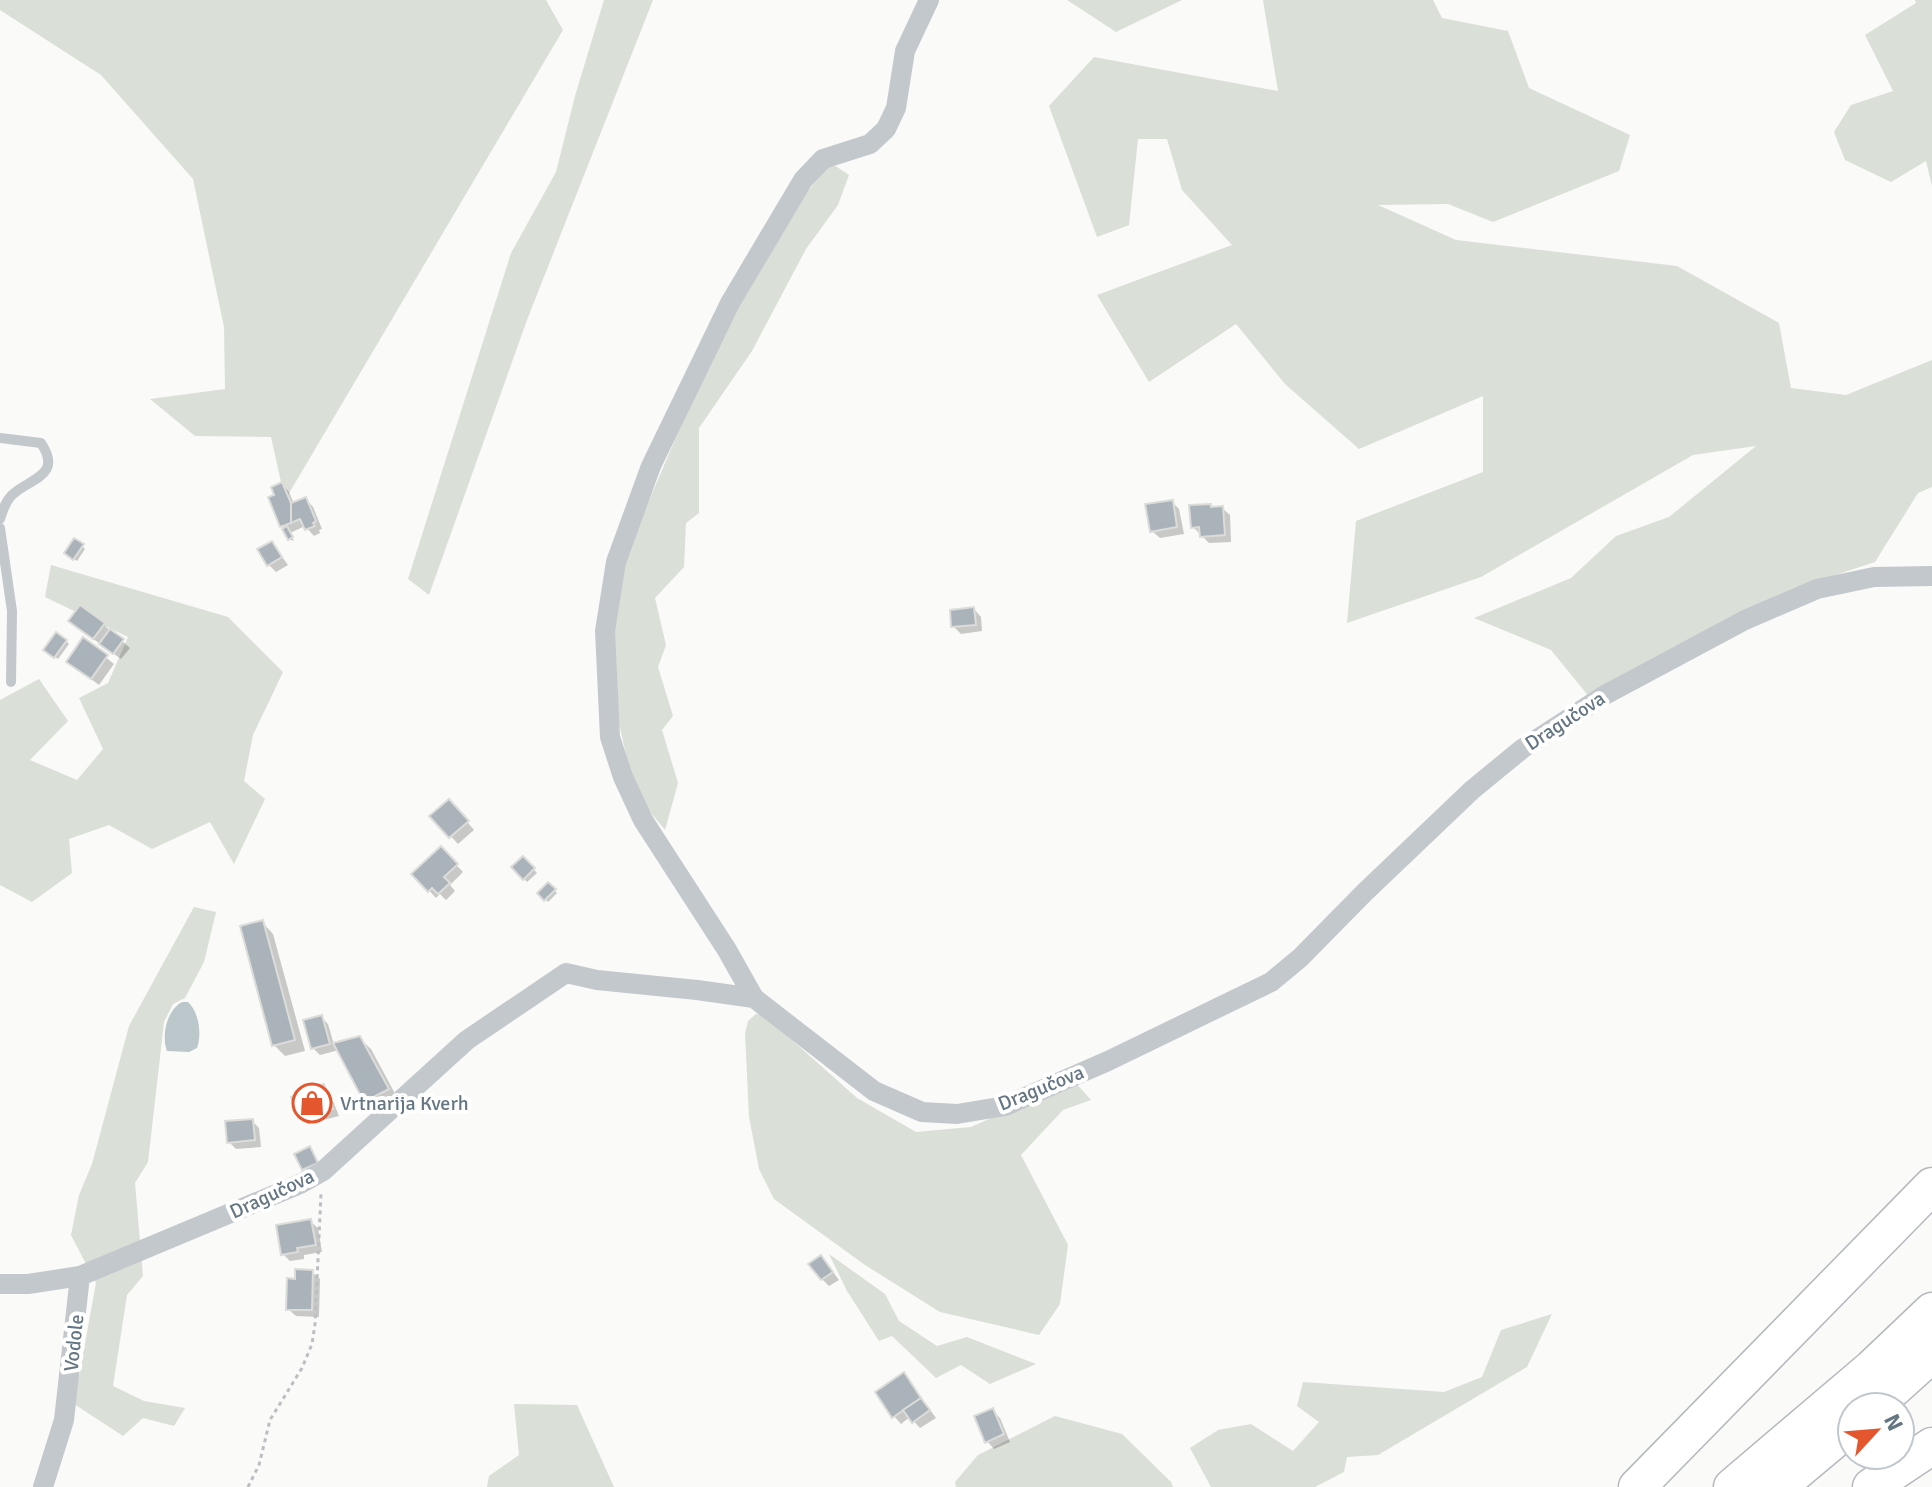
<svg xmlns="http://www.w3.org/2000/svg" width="1932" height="1487" viewBox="0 0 1932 1487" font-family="Signika,sans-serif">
<rect width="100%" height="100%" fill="#fafaf8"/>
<g fill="#dadfd7">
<polygon points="0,0 546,0 563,30 285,500 271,437 195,436 150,399 225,389 224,327 193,179 101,75 0,10"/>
<polygon points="604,0 653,0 527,320 429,595 408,579 511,253 556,172 575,96"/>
<polygon points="1067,0 1182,0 1116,32"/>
<polygon points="1263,0 1433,0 1442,18 1508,31 1529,88 1630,135 1619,171 1493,222 1448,204 1378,205 1456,240 1677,266 1779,323 1791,388 1846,395 1932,360 1932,487 1918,493 1875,562 1814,582 1590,698 1551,650 1474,618 1571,578 1616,536 1669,517 1756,446 1693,455 1481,577 1347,623 1356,521 1483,472 1483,396 1359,449 1285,384 1236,324 1149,382 1097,295 1232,245 1182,190 1167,139 1138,139 1129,225 1097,237 1049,106 1094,57 1278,91"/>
<polygon points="1915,0 1932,0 1932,186 1926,161 1891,182 1845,160 1834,132 1851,105 1893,91 1865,35 1916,3"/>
<polygon points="831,163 849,175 838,205 806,249 752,351 699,428 699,513 686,523 684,567 655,598 666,645 658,667 673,716 662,730 678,783 665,830 635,794 615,706 615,628 627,552 710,358 792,210"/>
<polygon points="51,565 228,617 283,672 253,735 244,781 265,799 234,864 210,822 152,849 109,825 69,839 72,873 32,902 0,885 0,700 39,679 68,721 30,760 77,780 103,749 79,698 108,683 128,637 45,597"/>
<polygon points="194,907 216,912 204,962 185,998 173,1004 164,1022 148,1162 135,1183 143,1276 127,1295 113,1386 144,1401 185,1408 174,1426 143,1418 123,1436 74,1404 96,1283 71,1235 79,1195 92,1164 129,1026"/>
<polygon points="756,1014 763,1014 857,1098 916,1132 971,1127 1074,1081 1091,1100 1063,1110 1021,1155 1068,1245 1060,1304 1039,1335 940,1312 865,1265 774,1199 759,1169 749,1117 745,1033 748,1021"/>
<polygon points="829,1254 885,1294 899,1321 937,1346 967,1337 1036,1364 990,1384 961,1365 936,1378 892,1336 879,1341 847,1291"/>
<polygon points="1552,1314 1527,1367 1378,1455 1347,1457 1344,1472 1315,1487 1211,1487 1190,1448 1218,1430 1251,1424 1293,1451 1319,1422 1297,1406 1303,1382 1444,1392 1482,1377 1501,1330"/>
<polygon points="514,1404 577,1405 614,1487 487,1487 489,1476 519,1455"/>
<polygon points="1055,1416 1122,1434 1171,1482 1173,1487 956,1487 955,1482 978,1455"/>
</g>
<path fill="#bbc7cb" d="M 182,1002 L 188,1002 C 199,1012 202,1035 197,1048 L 189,1052 L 167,1051 C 161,1035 167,1010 182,1002 Z"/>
<g fill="#0003">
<polygon points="282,484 289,492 294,504 306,499 313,507 322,529 319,530 320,533 314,536 305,526 290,533 294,541 289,539 282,526 277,496"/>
<polygon points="1172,502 1179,509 1184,534 1160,538 1152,531"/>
<polygon points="1222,508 1230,515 1231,542 1209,543 1193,527"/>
<polygon points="272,543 288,565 276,572 269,565"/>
<polygon points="82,546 85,549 77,561 69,556"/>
<polygon points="974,609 981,617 982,631 961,634 953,626"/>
<polygon points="104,625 130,648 121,659 78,628"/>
<polygon points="84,640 114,664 99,685 76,668"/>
<polygon points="66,641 69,644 58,659 49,652"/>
<polygon points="456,809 474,830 458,844 432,816"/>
<polygon points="441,849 463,872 450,885 455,891 446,900 440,894 436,898 414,874"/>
<polygon points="523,858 537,873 527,882 514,867"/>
<polygon points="548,884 557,893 548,902 540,893"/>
<polygon points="262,922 273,934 305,1051 285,1056 274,1045"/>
<polygon points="321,1017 328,1024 334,1045 359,1038 371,1049 399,1101 377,1113 366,1101 339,1050 320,1055 313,1048"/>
<polygon points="323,1087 330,1094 339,1116 308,1124 301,1117"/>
<polygon points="252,1121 259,1128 261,1147 236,1149 229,1142"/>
<polygon points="310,1221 318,1228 322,1252 304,1255 304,1259 290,1261 283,1254"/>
<polygon points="827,1264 839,1280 829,1286 822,1279"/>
<polygon points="312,1272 320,1279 319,1317 296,1316 288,1309 297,1281"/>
<polygon points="904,1375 936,1418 920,1428 910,1417 901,1424 894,1416"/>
<polygon points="993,1411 1000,1418 1010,1442 994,1449 987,1441"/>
</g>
<g fill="#aab3b9" stroke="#dcdcda" stroke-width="2">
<polygon points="282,482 291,503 291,523 280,527 268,497 274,495 271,487"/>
<polygon points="306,497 316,521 313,523 315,526 305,530 300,519 291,523 291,503"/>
<polygon points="1173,500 1177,527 1150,532 1145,504"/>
<polygon points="1211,504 1211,507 1223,506 1225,535 1200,537 1199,527 1191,528 1189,505"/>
<polygon points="287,526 293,537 288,540 282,529"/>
<polygon points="74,538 84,544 73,560 64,553"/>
<polygon points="272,541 282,557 267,566 257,549"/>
<polygon points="80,605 105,623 93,639 68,621"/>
<polygon points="974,607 976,625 951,627 950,610"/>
<polygon points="110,629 124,639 113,654 99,644"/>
<polygon points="56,632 67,640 54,658 43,650"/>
<polygon points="83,637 108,655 91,679 66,662"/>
<polygon points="449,799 469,821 449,838 429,816"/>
<polygon points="441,846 458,864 444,877 450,883 438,894 432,888 428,892 411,874"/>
<polygon points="523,856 535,868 523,880 511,867"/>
<polygon points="548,882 556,889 544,901 537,893"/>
<polygon points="263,920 295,1040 272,1046 240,926"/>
<polygon points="322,1015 330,1044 311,1049 303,1020"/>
<polygon points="360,1036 389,1089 364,1102 333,1043"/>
<polygon points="324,1084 333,1109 299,1118 291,1097"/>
<polygon points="253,1119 255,1140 227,1143 225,1121"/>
<polygon points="310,1146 318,1163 302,1170 294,1154"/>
<polygon points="311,1219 316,1245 297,1248 298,1252 281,1255 276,1225"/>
<polygon points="821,1255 833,1272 821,1280 808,1264"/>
<polygon points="295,1269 313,1270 312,1310 286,1310 287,1278 295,1279"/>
<polygon points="904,1372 921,1398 892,1418 875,1392"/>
<polygon points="921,1398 930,1410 912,1423 903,1410"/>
<polygon points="993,1408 1004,1434 985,1443 974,1416"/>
</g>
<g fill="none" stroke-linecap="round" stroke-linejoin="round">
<defs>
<g id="motorway">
<polyline points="1873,1407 1932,1354"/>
<polyline points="1637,1487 1932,1186"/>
<polyline points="1732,1487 1872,1368 1932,1311"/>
<polyline points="1778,1487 1852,1425"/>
<polyline points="1871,1487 1932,1446"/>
</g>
</defs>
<use href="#motorway" stroke="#b4b9bd" stroke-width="39"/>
<polyline stroke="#bbbfc2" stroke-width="3" stroke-dasharray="4 4" stroke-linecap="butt" points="248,1487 259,1465 270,1420 302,1368 312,1344 315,1324 321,1194"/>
<g stroke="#c3c8cc" stroke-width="10">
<path d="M 0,438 L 41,443 C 63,476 30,478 12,495 C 5,502 3,510 0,519"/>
<polyline points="0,528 12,611 11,682"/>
</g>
<g stroke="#c3c8cc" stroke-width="20">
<polyline points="754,998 727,950 643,820 623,777 610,737 605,631 616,562 651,466 730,303 803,180 823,159 870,144 886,129 896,108 905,51 929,0"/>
<polyline points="0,1284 28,1284 80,1276 300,1184 323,1171 467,1040 566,973 597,980 697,990 754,998 874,1091 922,1112 957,1114 1005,1106 1108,1061 1271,982 1300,958 1365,892 1472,790 1522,749 1603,696 1745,620 1817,589 1874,577 1932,576"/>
<polyline points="43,1487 64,1420 80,1276"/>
</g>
<use href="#motorway" stroke="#fff" stroke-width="36"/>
</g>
<defs>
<symbol id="shop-ring" viewBox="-11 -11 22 22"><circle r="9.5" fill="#fff" stroke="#e4572e" stroke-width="1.5"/><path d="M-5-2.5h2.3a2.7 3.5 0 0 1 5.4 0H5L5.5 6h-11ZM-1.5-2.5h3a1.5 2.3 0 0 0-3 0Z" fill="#e4572e"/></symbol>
</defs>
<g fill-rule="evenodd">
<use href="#shop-ring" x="290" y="1081" width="44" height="44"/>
</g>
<g text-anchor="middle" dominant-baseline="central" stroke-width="8" stroke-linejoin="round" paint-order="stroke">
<g font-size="20" fill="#657683" stroke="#fff">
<text transform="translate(1565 721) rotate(-33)">Dragučova</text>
<text transform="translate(1041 1088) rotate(-22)">Dragučova</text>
<text transform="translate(272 1194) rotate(-25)">Dragučova</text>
<text transform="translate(74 1343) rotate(-84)">Vodole</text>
</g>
<g font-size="20" fill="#657683" stroke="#fff" text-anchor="start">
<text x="340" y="1103">Vrtnarija Kverh</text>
</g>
</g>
<g transform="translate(1876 1431) rotate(64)"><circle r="38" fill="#ffffff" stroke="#c1c8cd" stroke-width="2"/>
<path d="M0-6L14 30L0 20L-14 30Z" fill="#e4572e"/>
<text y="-12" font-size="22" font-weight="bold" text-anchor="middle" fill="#657683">N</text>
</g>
</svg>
